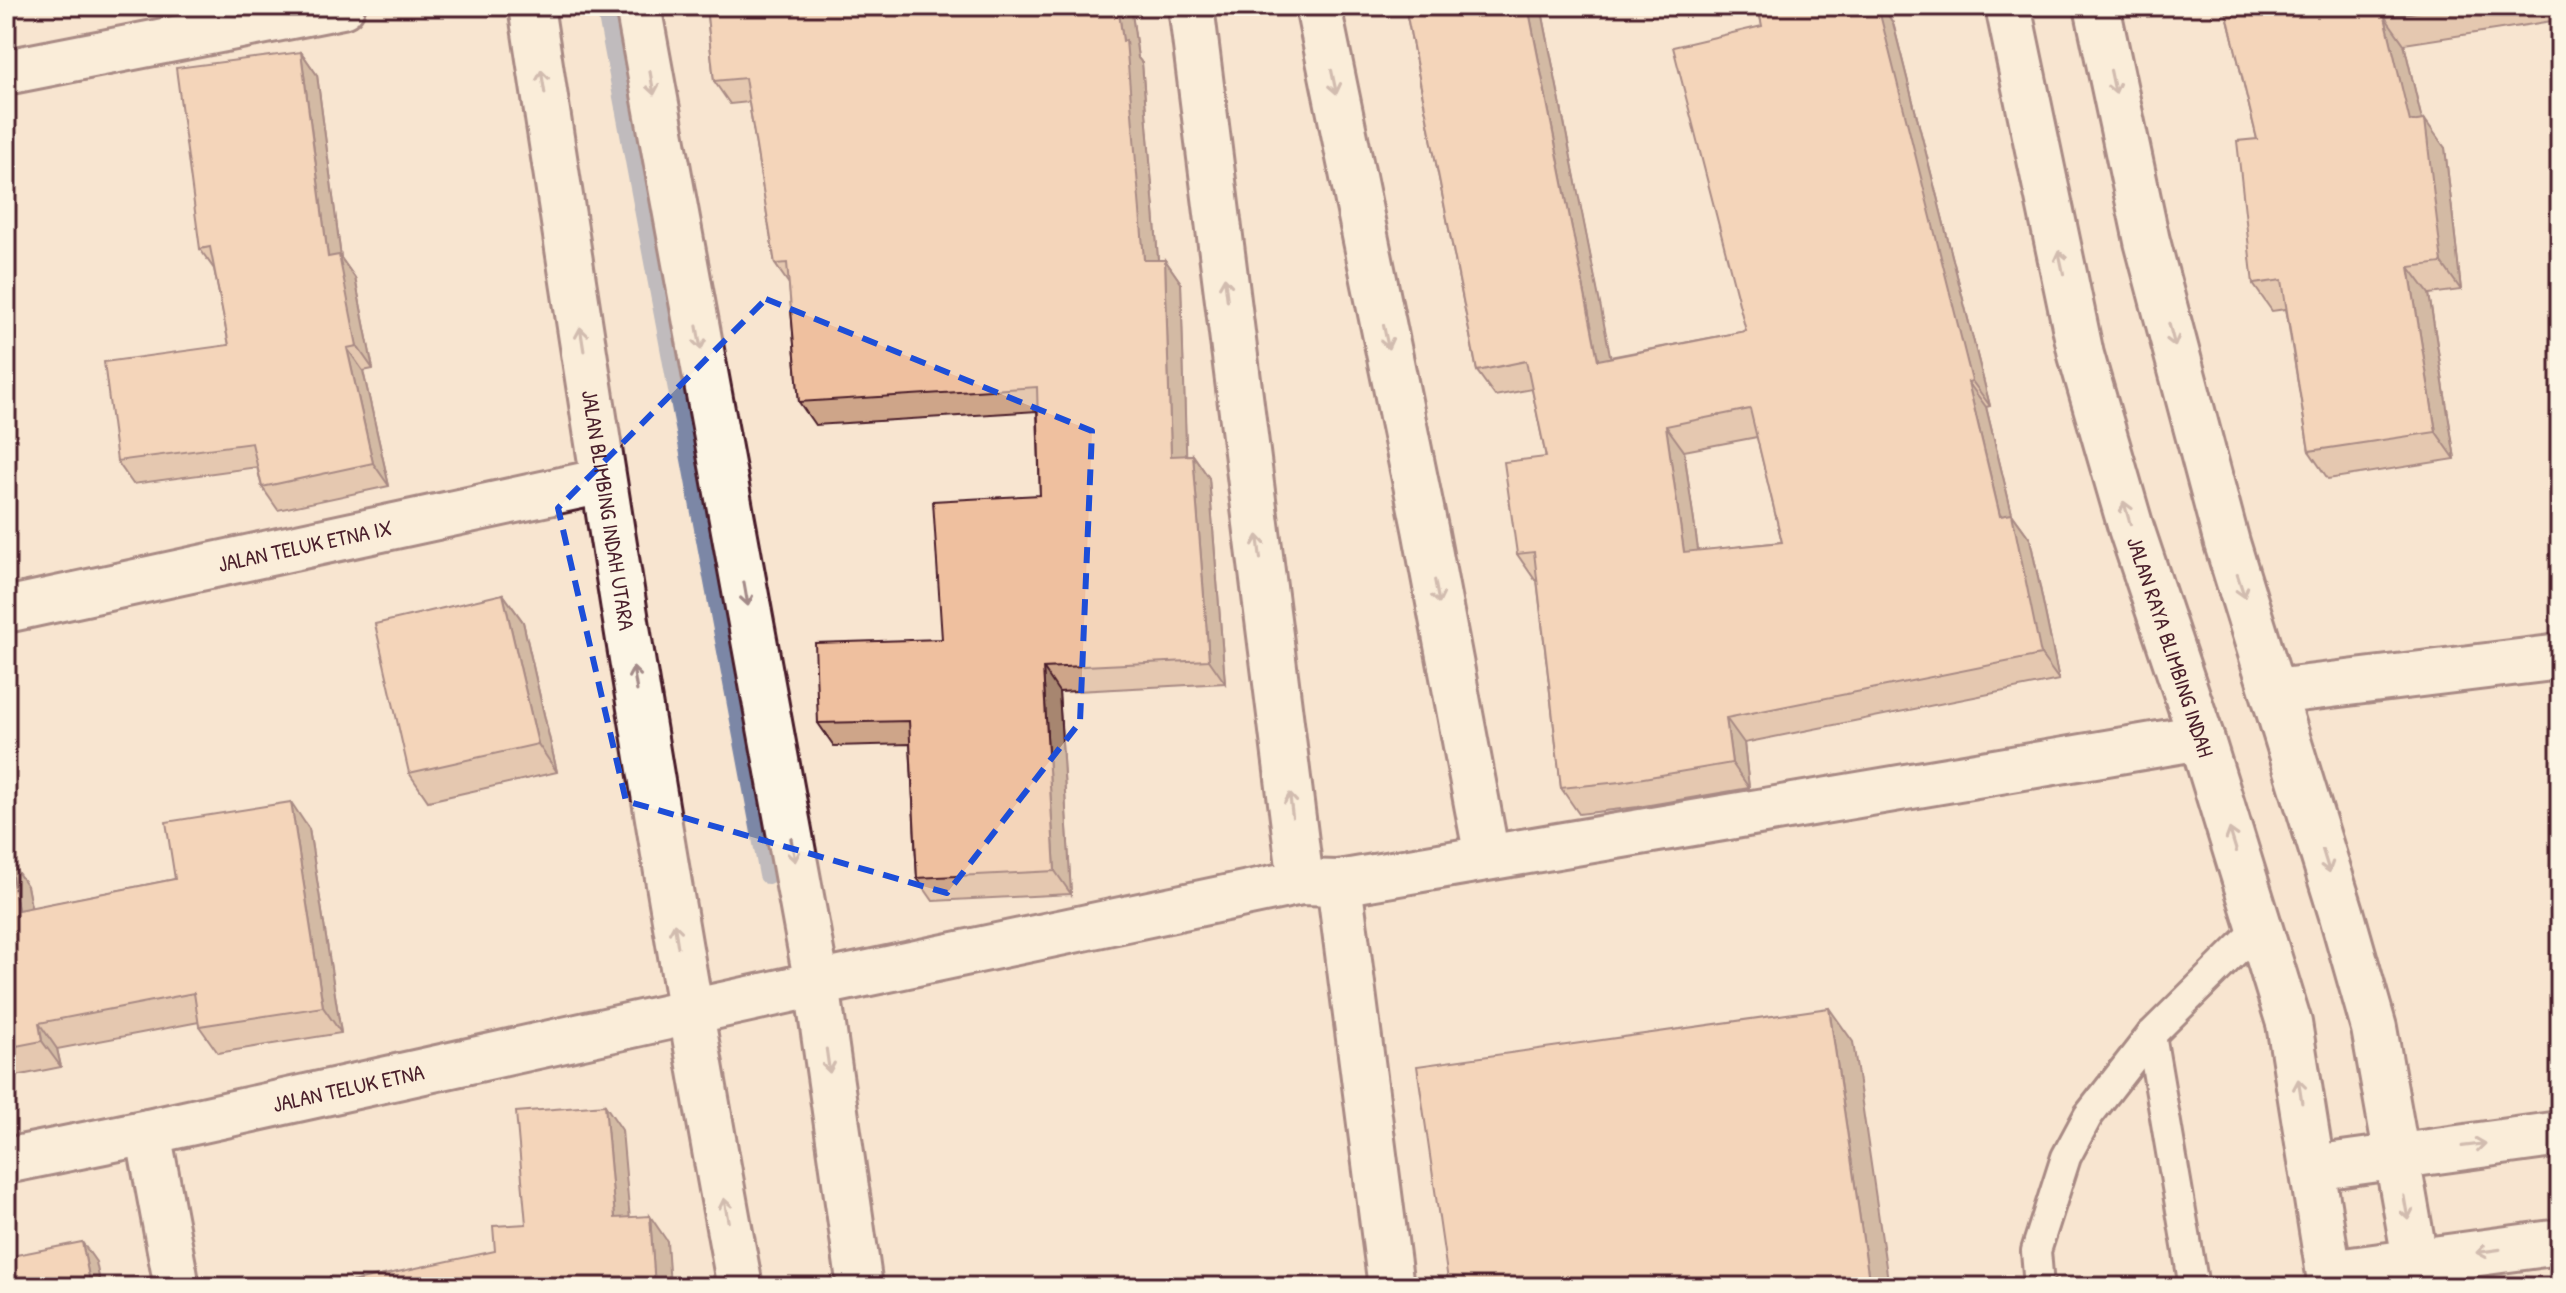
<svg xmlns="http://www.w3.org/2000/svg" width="2566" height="1293" viewBox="0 0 2566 1293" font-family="'Patrick Hand',sans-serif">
<rect width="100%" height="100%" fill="#f8e5d0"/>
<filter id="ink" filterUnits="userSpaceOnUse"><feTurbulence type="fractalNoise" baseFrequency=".0125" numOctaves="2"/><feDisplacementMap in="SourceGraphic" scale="16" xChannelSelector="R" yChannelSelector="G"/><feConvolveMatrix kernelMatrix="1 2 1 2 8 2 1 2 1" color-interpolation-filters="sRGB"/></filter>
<g filter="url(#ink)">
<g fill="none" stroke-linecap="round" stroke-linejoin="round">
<polyline stroke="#7b87a6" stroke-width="18" points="605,6 768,875"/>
<defs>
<g id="lane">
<polyline points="2151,1035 2194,1287"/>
<polyline points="2039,1287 2036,1251 2066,1157 2088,1116 2151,1035 2260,927"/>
</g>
<g id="street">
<path id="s1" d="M 531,6 C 596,434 661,862 740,1287"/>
<polyline points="638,6 817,984 860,1287"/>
<polyline points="1191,6 1301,882"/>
<polyline points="1318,6 1425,528 1487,857"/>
<path id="s2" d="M 2008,6 L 2081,355 L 2131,528 L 2201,737 L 2289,1023 L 2331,1287"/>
<polyline points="2097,6 2147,241 2227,543 2341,912 2374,1028 2420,1287"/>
<polyline points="6,72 342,6"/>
<path id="s3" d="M 6,610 L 603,481"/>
<polyline points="2274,692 2560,657"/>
<polyline points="1339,883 1391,1287"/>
<polyline points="148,1132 177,1287"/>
<path id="s4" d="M 6,1161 L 148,1132 L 817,984 L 1301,882 L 1339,883 L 2201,737"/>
<polyline points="2313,1168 2560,1134"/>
<polyline points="2329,1273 2560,1242"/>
</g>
</defs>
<use href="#lane" stroke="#4a1f2b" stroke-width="34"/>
<use href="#street" stroke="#4a1f2b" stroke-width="50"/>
<use href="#lane" stroke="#fcf5e5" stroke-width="28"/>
<use href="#street" stroke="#fcf5e5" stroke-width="44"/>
</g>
<g fill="#cea589" stroke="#4a1f2b" stroke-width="2" fill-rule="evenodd">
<polygon points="706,6 1131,6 1138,58 1142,63 1158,260 1165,260 1181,283 1186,455 1193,455 1209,478 1225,683 1059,692 1071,894 933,901 917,878 910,744 834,746 818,723 942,639 1040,495 1037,411 815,425 799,402 789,284 775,264 749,102 730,104 714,81"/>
<path d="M 1405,6 L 1541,6 L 1610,357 L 1746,331 L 1762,26 L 1758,6 L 1882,6 L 1893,23 L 1990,406 L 1986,407 L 2012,514 L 2030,539 L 2059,680 L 1744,743 L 1749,788 L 1638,807 L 1579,814 L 1561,788 L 1537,580 L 1535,580 L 1517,554 L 1546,457 L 1532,389 L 1495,396 L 1477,371 ZM 1757,437 L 1782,542 L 1698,551 L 1684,451 Z"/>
<polygon points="2225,6 2560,6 2560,46 2555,39 2552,21 2404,44 2422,121 2445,148 2461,290 2429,294 2455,459 2328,479 2309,451 2286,309 2272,311 2253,284 2257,139"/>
<polygon points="301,52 317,75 341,258 355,278 373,369 363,371 389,486 278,510 262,487 257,467 133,484 117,461 229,345 214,269 200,249"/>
<polygon points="503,594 523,622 557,772 428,801 409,773"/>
<polygon points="309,829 341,1033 218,1053 199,1026 199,1022 57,1049 61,1067 6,1078 6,860 9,860 27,886 31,908 175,879"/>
</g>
<g fill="#a7866f" stroke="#4a1f2b" stroke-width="2">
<polygon points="1118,6 1131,6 1138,58 1142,63 1160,284 1144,260 1123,41"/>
<polygon points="1528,6 1541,6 1616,385 1598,360"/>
<polygon points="1871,6 1882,6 1893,23 1990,406 1972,381"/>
<polygon points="2385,17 2404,44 2428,146 2425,120 2445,148 2461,290 2442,263"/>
<polygon points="301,52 317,75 341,258 355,278 373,369 357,346 328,257"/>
<polygon points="1165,260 1181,283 1187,479 1171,456"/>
<polygon points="2409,267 2429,294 2455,459 2436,432"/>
<polygon points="347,348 363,371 389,486 373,463"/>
<polygon points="1968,382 1986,407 2013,518 2012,514 2030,539 2059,680 2041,655 2000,516"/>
<polygon points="1666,426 1684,451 1702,578 1684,552"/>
<polygon points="1193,455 1209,478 1225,683 1209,660"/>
<polygon points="503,594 523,622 557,772 538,744"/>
<polygon points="1043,668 1059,692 1071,894 1055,871"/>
<polygon points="1726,718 1744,743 1749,788 1732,763"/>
<polygon points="291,802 309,829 341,1033 323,1007"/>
<polygon points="9,860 27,886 37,937 18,910"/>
<polygon points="1829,1008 1853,1042 1889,1287 1870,1287"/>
<polygon points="39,1023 57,1049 61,1067 42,1041"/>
<polygon points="605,1105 622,1130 632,1243 615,1218"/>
<polygon points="650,1216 667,1241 670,1287 655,1287"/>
<polygon points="82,1242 96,1262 101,1287 91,1287"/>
</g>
<g fill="#efc09f" stroke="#4a1f2b" stroke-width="2" fill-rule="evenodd">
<polygon points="706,6 1118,6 1123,41 1126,40 1144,260 1165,260 1171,456 1193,455 1209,660 1043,668 1055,871 917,878 909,721 818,723 815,643 942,639 933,501 1040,495 1037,387 799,402 787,263 775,264 745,78 714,81"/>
<path d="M 1405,6 L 1528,6 L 1598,360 L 1746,331 L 1673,47 L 1762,26 L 1758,6 L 1878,6 L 1972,381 L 1968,382 L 2000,516 L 2012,514 L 2041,655 L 1726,718 L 1732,763 L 1620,782 L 1561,788 L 1534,552 L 1517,554 L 1504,462 L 1546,457 L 1526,361 L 1477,371 ZM 1750,409 L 1782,542 L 1684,552 L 1666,426 Z"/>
<polygon points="2225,6 2453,6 2385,17 2410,122 2425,120 2442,263 2409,267 2436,432 2309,451 2282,280 2253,284 2237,141 2257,139"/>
<polygon points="2550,6 2560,6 2560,38 2555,39"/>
<polygon points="301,52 328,257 339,255 357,346 347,348 373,463 262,487 252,443 117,461 104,362 229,345 210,247 200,249 176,68"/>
<polygon points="503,594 538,744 409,773 375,624"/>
<polygon points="291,802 323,1007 199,1026 194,993 39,1023 42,1041 6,1048 6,860 9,860 18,910 175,879 166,822"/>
<polygon points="1829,1008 1870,1287 1449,1287 1417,1066"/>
<polygon points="605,1105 615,1218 650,1216 655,1287 328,1287 495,1251 493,1226 526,1224 516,1112"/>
<polygon points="82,1242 91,1287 6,1287 6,1257"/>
</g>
<defs><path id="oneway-shaft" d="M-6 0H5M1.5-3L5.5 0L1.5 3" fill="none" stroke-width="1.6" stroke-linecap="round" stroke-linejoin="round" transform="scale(2)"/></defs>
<g stroke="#a38a88">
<use href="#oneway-shaft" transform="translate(543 82) rotate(-99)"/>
<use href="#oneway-shaft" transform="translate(1334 82) rotate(78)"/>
<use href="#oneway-shaft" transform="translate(2113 82) rotate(78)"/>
<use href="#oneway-shaft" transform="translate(652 83) rotate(80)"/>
<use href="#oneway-shaft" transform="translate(2061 262) rotate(-102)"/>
<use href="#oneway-shaft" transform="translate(1226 289) rotate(-97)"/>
<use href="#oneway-shaft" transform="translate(2172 335) rotate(75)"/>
<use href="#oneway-shaft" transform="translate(1386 337) rotate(78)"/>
<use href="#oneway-shaft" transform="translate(699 338) rotate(80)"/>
<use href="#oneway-shaft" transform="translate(582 339) rotate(-99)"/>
<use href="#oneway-shaft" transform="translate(2127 513) rotate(-106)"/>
<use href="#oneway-shaft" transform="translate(1259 547) rotate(-97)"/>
<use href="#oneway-shaft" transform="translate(2241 586) rotate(72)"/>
<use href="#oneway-shaft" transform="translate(1437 592) rotate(79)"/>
<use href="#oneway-shaft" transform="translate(746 594) rotate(80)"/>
<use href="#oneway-shaft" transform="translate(635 679) rotate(-99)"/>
<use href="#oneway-shaft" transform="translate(1291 805) rotate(-97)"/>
<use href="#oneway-shaft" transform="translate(2233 840) rotate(-107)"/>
<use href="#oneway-shaft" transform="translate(793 850) rotate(80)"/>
<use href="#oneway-shaft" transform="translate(2326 861) rotate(73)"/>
<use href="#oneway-shaft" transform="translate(676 935) rotate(-99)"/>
<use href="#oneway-shaft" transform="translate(828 1061) rotate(82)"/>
<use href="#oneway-shaft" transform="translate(2300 1091) rotate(-99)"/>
<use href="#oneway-shaft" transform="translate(2474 1145) rotate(-7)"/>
<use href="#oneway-shaft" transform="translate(2406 1208) rotate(80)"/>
<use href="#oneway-shaft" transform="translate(726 1210) rotate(-101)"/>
<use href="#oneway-shaft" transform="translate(2488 1251) rotate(172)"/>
</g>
</g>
<path d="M0 0H2566V1293H0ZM 766,299 L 1092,431 L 1080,722 L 947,893 L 626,801 L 558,508 Z" fill="#f8e5d0" fill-opacity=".55" fill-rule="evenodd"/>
<path fill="none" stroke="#1d4ed8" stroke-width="6" stroke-dasharray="16 10" stroke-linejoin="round" d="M 766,299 L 1092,431 L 1080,722 L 947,893 L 626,801 L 558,508 Z"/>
<g text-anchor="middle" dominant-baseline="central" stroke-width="6" stroke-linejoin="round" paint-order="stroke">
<g font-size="22" fill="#4a1f2b" stroke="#fcf5e5">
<text stroke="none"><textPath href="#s1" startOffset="510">JALAN BLIMBING INDAH UTARA</textPath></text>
<text stroke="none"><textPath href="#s3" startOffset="306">JALAN TELUK ETNA IX</textPath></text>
<text stroke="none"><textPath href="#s2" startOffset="662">JALAN RAYA BLIMBING INDAH</textPath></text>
<text stroke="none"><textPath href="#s4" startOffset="350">JALAN TELUK ETNA</textPath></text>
</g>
</g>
<rect width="2566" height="1293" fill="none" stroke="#fcf5e5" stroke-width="32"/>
<rect x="16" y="16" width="2534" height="1261" fill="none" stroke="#4a1f2b" stroke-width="3" filter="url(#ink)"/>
</svg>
